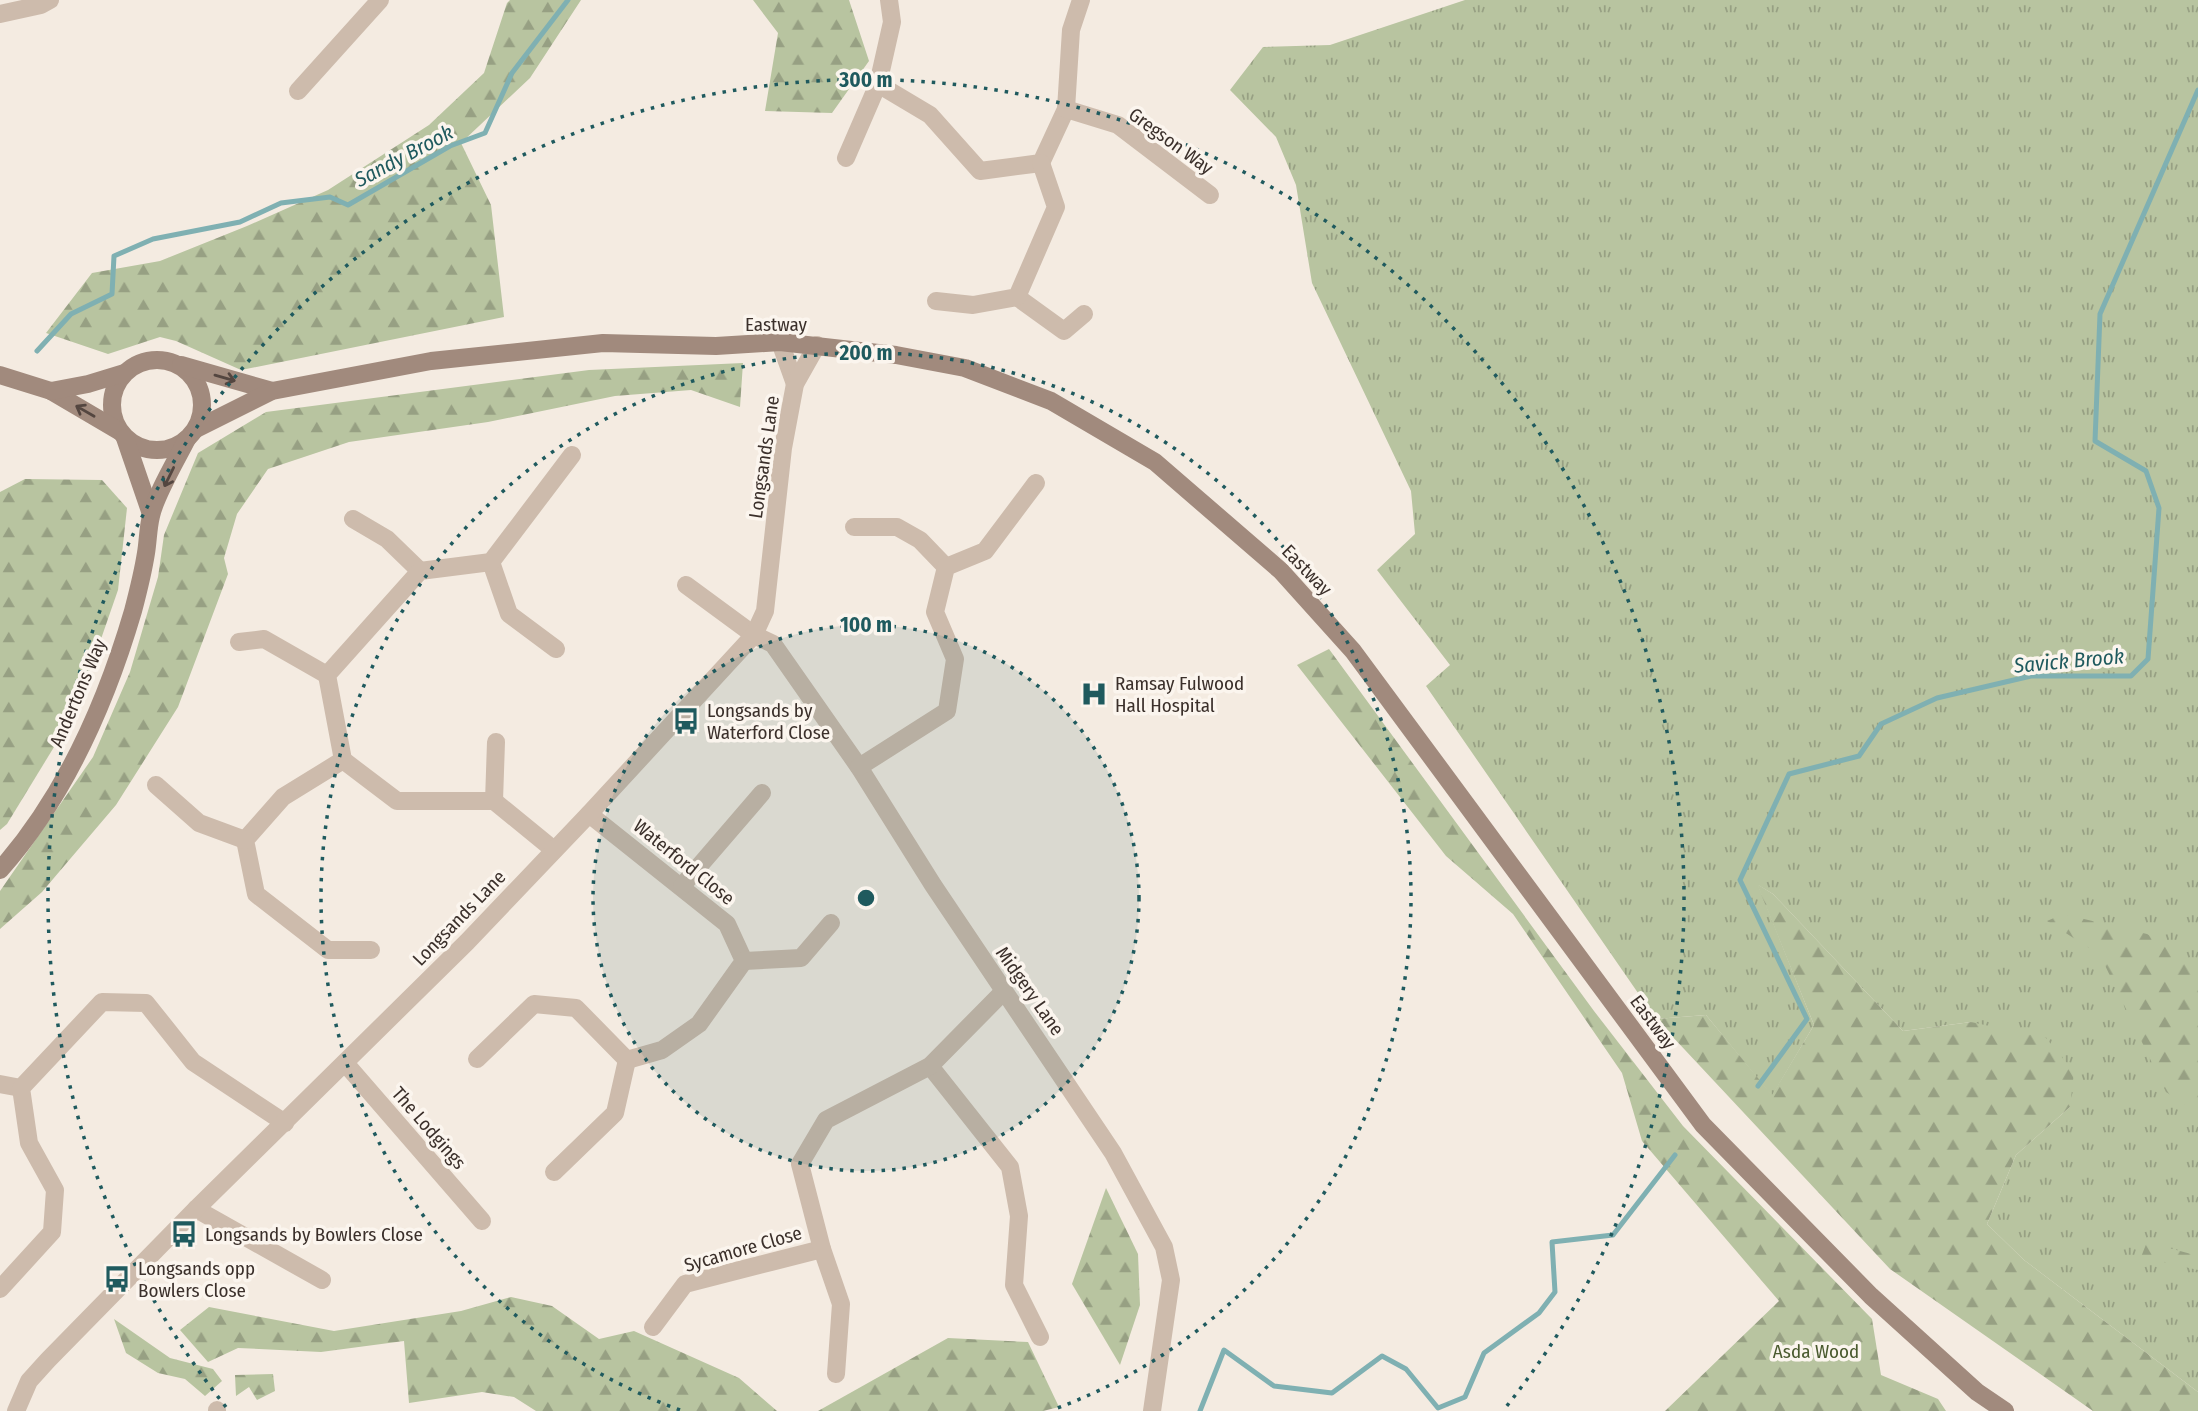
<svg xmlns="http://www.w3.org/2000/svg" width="2198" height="1411" viewBox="0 0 2198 1411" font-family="'Fira Sans Condensed',sans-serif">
<defs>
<pattern id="grass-tufts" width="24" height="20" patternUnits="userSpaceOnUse" patternTransform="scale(1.75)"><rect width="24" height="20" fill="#b8c4a0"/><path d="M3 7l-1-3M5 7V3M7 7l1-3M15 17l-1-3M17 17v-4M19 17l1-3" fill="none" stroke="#97a083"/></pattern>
<pattern id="forest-firs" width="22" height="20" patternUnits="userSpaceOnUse" patternTransform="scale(1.75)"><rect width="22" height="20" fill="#b8c4a0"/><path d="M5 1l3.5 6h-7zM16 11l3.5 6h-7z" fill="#97a083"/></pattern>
</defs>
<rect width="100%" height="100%" fill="#f4ebe1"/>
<polygon fill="url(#grass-tufts)" points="1465,0 2198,0 2198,1392 2024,1260 1987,1224 2016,1155 2070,1107 1971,1022 1903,1031 1773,894 1758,885 1814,1025 1772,1096 1706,1015 1656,1019 1426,686 1450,665 1377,570 1415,534 1411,491 1312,283 1296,185 1276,137 1230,90 1263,47 1330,45"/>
<g fill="url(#forest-firs)">
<polygon points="510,0 581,0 530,78 461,143 491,205 504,317 241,370 176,341 160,337 108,354 46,333 92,273 160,261 247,226 328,190 429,125 484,73 507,3"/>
<polygon points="753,0 849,0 869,61 832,113 765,111 778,33"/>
<polygon points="743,363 740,407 691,390 615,396 488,422 349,442 268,469 237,514 224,558 228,574 178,707 116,805 42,892 0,929 0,891 93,757 130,672 158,577 164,535 198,453 266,412 589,370"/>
<polygon points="25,479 102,480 127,508 118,590 76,711 7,824 0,830 0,492"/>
<polygon points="1329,649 1594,1011 1683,1126 1872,1319 1881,1375 1938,1399 1946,1411 1665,1411 1779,1301 1642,1141 1622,1073 1513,914 1446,856 1297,665"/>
<polygon points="1757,884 1773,894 1903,1031 1971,1022 2046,1038 2074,1072 2070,1107 2016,1155 1987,1224 2024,1260 2198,1392 2198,1411 2093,1411 1890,1269 1656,1019 1706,1015 1772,1095 1814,1025"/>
<polygon points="2063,914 2147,934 2198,964 2198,1113 2166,1092 2100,955 2047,921"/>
<polygon points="1106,1188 1138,1254 1140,1305 1120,1365 1072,1284"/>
<polygon points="2147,1242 2191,1254 2198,1246 2198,1270 2141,1257"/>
<polygon points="511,1297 552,1306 599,1339 634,1331 739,1378 777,1411 536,1411 514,1397 482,1392 409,1403 404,1341 321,1352 238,1348 208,1362 180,1330 209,1307 334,1331 461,1311"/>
<polygon points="114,1319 170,1358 213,1369 222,1381 205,1396 185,1379 158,1373 126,1353"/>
<polygon points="948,1338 1028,1342 1059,1407 1043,1411 818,1411"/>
<polygon points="273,1374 275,1391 257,1400 249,1387 236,1396 235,1375"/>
</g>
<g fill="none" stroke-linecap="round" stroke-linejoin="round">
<g stroke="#7fb0b2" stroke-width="5">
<polyline points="37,351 71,314 112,294 114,256 153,239 240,222 281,203 330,197 348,205 450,146 485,133 512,73 568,0"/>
<polyline points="1758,1086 1807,1019 1740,880 1789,774 1859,756 1881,724 1937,698 2031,676 2131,676 2148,659 2159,508 2146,471 2095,441 2100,314 2198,90"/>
<polyline points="1200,1411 1224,1350 1274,1386 1332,1393 1382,1356 1406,1369 1438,1408 1465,1397 1484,1353 1539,1313 1555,1292 1552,1242 1613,1235 1675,1155"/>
</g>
<g stroke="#cdbbac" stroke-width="18">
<polyline points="0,14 41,5 50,0"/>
<polyline points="878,84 930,115 980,171 1041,163 1066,109 1071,30 1081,0"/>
<polyline points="298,91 380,0"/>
<polyline points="1066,109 1118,125 1210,195"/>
<polyline points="846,158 878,84 892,22 889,0"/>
<polyline points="1017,297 1064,331 1084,314"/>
<polyline points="936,301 973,305 1017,297 1056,207 1041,163"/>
<polyline points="353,519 387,539 420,571"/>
<polyline points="854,527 897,527 920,540 946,567"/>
<polyline points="491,562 509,614 556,649"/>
<polyline points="686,585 754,635 773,644 859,767 933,885 1113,1153 1164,1247 1171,1280 1152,1411"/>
<polyline points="239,642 264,639 327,675"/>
<polyline points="343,760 283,797 245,840 256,894 328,950 371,950"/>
<polyline points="859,767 947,711 955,659 935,612 946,567 985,551 1036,483"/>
<polyline points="156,785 199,823 245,840"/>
<polyline points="494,801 496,742"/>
<polyline points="589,814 727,924 744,961 699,1024 662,1050 627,1060"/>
<polyline points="554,850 494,801 397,801 343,760 327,675 420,571 491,562 572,455"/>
<polyline points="682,886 762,793"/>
<polyline points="744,961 801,958 831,923"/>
<polyline points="477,1059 534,1004 576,1008 627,1060"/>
<polyline points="345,1063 482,1221"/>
<polyline points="930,1066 1010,1167 1019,1216 1014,1285 1040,1337"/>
<polyline points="0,1084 21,1088"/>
<polyline points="554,1172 615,1113 627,1060"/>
<polyline points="196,1209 322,1280"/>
<polyline points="0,1289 52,1232 55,1190 29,1143 21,1088 102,1002 146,1003 193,1062 285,1123"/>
<polyline points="653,1327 685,1284 822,1249"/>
<polyline points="836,1374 841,1304 822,1249 800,1164 826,1120 930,1066 1004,991"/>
<polyline points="217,1410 217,1411"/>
</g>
<g stroke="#cdbbac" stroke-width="18">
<polyline points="780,342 795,384"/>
<polyline points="16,1411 29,1381 48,1360 196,1209 467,942 589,814 754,635 765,611 783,448 795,384 817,345"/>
</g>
<g stroke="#a18a7d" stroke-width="18">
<circle cx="157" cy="405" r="45"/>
<polyline points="181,365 272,391"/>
<polyline points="0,375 51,391 119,431"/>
<polyline points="51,391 88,384 124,373"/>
<polyline points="196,429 272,391 431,361 603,343 716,346 780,342 896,355 965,368 1051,401 1155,462 1281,571 1353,651 1703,1125 1871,1296 1977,1392 2005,1411"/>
<polyline points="125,438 151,514"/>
<path d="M 0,870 C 64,798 106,703 133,611 C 138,592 143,572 146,553 C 148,541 148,528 151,516 C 155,496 177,459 187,439"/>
</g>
</g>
<defs><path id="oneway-shaft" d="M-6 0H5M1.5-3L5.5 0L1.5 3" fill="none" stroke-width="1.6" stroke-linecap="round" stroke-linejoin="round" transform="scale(1.75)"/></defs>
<g stroke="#544640">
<use href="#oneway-shaft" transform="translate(225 378) rotate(16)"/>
<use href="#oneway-shaft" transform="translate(85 411) rotate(-150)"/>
<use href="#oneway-shaft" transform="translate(169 477) rotate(116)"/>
</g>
<circle cx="866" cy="898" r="273" fill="#1f5a5e" fill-opacity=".12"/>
<g fill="none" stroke="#1f5a5e" stroke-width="3.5" stroke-dasharray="3.5 7">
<circle cx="866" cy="898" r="273"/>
<path d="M680 1410A545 545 0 1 1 1052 1410"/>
<path d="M226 1407A818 818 0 1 1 1506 1407"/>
</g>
<defs>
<symbol id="hospital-bare" viewBox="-9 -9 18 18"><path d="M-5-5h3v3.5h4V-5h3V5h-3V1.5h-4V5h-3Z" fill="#1f5a5e" stroke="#fbf5ee" stroke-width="2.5" paint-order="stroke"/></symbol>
<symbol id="bus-bare" viewBox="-9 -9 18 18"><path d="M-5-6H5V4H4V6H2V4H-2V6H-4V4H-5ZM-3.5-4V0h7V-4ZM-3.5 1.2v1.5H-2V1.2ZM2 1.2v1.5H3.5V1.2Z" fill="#1f5a5e" stroke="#fbf5ee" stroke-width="2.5" paint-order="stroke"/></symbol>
</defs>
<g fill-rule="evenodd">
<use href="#hospital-bare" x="1075" y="675" width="38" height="38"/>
<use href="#bus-bare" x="667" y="702" width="38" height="38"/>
<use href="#bus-bare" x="165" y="1215" width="38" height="38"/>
<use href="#bus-bare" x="98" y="1260" width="38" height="38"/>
</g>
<g text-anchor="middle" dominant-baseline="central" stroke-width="7" stroke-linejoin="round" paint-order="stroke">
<g font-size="19" fill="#3b302b" stroke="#fbf5ee">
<text transform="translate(1171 141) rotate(36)">Gregson Way</text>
<text x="776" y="324">Eastway</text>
<text transform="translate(764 457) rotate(-82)">Longsands Lane</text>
<text transform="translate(1307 570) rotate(46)">Eastway</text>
<text transform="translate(78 693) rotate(-67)">Andertons Way</text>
<text transform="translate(684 862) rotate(39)">Waterford Close</text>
<text transform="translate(459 918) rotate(-46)">Longsands Lane</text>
<text transform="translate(1030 991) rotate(55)">Midgery Lane</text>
<text transform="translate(1653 1022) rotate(53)">Eastway</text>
<text transform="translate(429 1128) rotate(49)">The Lodgings</text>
<text transform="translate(743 1249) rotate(-16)">Sycamore Close</text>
</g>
<g font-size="19" fill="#3b302b" stroke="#fbf5ee" text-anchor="start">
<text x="1115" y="683">Ramsay Fulwood<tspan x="1115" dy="22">Hall Hospital</tspan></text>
<text x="707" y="710">Longsands by<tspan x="707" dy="22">Waterford Close</tspan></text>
<text x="205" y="1234">Longsands by Bowlers Close</text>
<text x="138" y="1268">Longsands opp<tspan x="138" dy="22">Bowlers Close</tspan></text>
</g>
<g font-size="19" fill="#4a5a2e" stroke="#fbf5ee">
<text x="1816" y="1351">Asda Wood</text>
</g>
<g font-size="21" font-style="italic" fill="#1f5a5e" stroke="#fbf5ee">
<text transform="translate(404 156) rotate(-28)">Sandy Brook</text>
<text transform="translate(2069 661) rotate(-5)">Savick Brook</text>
</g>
</g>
<circle cx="866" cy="898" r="10" fill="#1f5a5e" stroke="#fbf5ee" stroke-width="3.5"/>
<g font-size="21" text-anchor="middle" font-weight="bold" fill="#1f5a5e" stroke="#fbf5ee" stroke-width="7" stroke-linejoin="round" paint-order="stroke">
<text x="866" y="87">300 m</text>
<text x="866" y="360">200 m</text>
<text x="866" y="632">100 m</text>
</g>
</svg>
